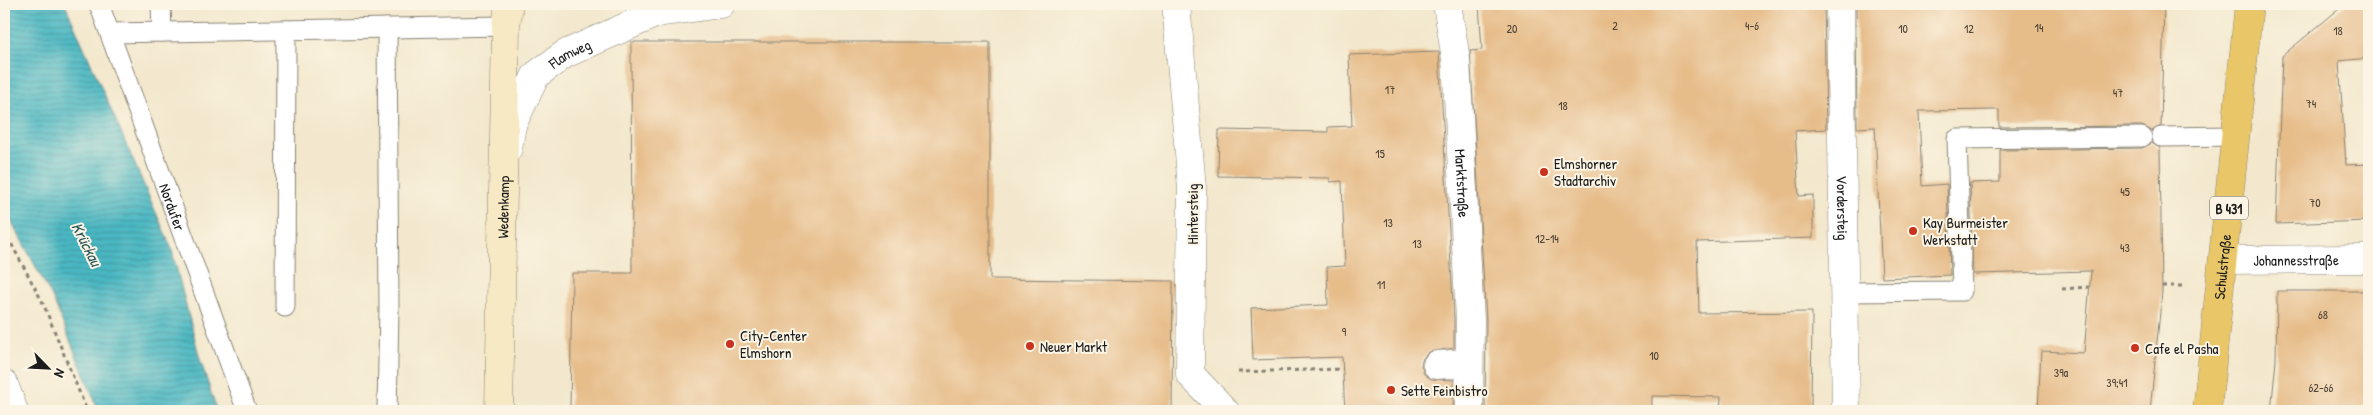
<svg xmlns="http://www.w3.org/2000/svg" width="2373" height="415" viewBox="0 0 2373 415" font-family="'Patrick Hand',sans-serif">
<defs>
<pattern id="water-rules" width="6" height="5" patternUnits="userSpaceOnUse" patternTransform="scale(1.25)"><rect width="6" height="5" fill="#4ab8c3"/><path d="M0 2.5h6" fill="none" stroke="#3d959e"/></pattern>
</defs>
<rect width="100%" height="100%" fill="#fcf5e5"/>
<filter id="ink" filterUnits="userSpaceOnUse"><feTurbulence type="fractalNoise" baseFrequency=".02" numOctaves="2"/><feDisplacementMap in="SourceGraphic" scale="10" xChannelSelector="R" yChannelSelector="G"/><feConvolveMatrix kernelMatrix="1 2 1 2 8 2 1 2 1" color-interpolation-filters="sRGB"/></filter>
<filter id="wash" filterUnits="userSpaceOnUse"><feTurbulence type="fractalNoise" baseFrequency=".0096" numOctaves="4" result="noise"/><feDisplacementMap in="SourceGraphic" scale="20" xChannelSelector="R" yChannelSelector="G"/><feGaussianBlur stdDeviation="1.12" result="paint"/><feColorMatrix in="noise" values="0 0 0 0 0 0 0 0 0 0 0 0 0 0 0 0 0 1.4 0 .05"/><feComposite in="paint" operator="in"/></filter>
<g filter="url(#wash)">
<rect width="100%" height="100%" fill="#f3e8cd"/>
<polygon fill="url(#water-rules)" stroke="#336a70" points="4,4 65,4 171,247 200,359 217,411 99,411 52,297 4,208"/>
<g id="blocks">
<g fill="#e6bc89">
<polygon points="1479,4 1824,4 1826,129 1795,131 1799,196 1813,195 1813,238 1697,242 1699,313 1812,312 1811,411 1720,411 1721,397 1652,396 1652,411 1485,411 1486,319 1470,51 1482,50"/>
<polygon points="1856,4 2164,4 2161,126 2152,131 2142,126 1999,127 1999,110 1919,111 1922,186 1947,184 1950,275 1882,278 1875,127 1857,128"/>
<polygon points="2345,4 2369,4 2369,58 2339,61 2346,165 2369,164 2369,221 2276,224 2282,56"/>
<polygon points="631,42 990,42 990,279 1173,281 1172,411 570,411 572,273 632,273"/>
<polygon points="1439,52 1454,320 1454,348 1429,352 1423,358 1421,365 1424,374 1431,379 1454,380 1453,411 1345,411 1342,357 1253,360 1251,308 1328,305 1327,267 1345,266 1342,181 1330,182 1330,178 1218,176 1219,130 1328,132 1328,127 1352,126 1349,55"/>
<polygon points="2152,143 2160,148 2162,292 2150,411 2038,411 2041,351 2084,353 2091,271 1973,274 1970,183 2000,182 2000,150 2142,148"/>
<polygon points="2277,291 2369,291 2369,411 2271,411 2276,361"/>
</g>
</g>
</g>
<g filter="url(#ink)">
<use href="#blocks" fill-opacity="0" stroke="#888274" stroke-width="1"/>
<g fill="none" stroke-linecap="round" stroke-linejoin="round">
<defs>
<g id="lane">
<path id="s1" d="M 99,4 L 247,411"/>
<polyline points="161,4 162,32"/>
<polyline points="387,28 389,309 387,411"/>
<polyline points="111,33 506,26"/>
<polyline points="2161,137 2236,136"/>
<polyline points="1844,292 1962,291 1957,139 2142,137"/>
<polyline points="285,307 286,30"/>
</g>
<g id="street">
<polyline points="1176,4 1192,188 1190,374 1225,411"/>
<path id="s2" d="M 1447,4 L 1456,59 L 1470,320 L 1469,411"/>
<path id="s3" d="M 1840,4 L 1846,411"/>
<path id="s4" d="M 508,148 L 512,125 L 536,75 L 565,54 L 657,13 L 721,4"/>
<path id="s5" d="M 2224,260 L 2369,259"/>
<polyline points="1437,365 1469,363"/>
<polyline points="4,384 14,411"/>
</g>
<g id="secondary">
<path id="s6" d="M 499,411 L 506,26 L 509,4"/>
</g>
<g id="primary">
<path id="s7" d="M 2207,411 L 2249,4"/>
</g>
</defs>
<use href="#lane" stroke="#888274" stroke-width="21"/>
<use href="#street" stroke="#888274" stroke-width="29"/>
<use href="#secondary" stroke="#888274" stroke-width="29"/>
<use href="#primary" stroke="#888274" stroke-width="29"/>
<g stroke="#888274" stroke-width="3" stroke-dasharray="4 4" stroke-linecap="butt">
<polyline points="4,230 43,303 87,411"/>
<polyline points="2162,286 2182,286"/>
<polyline points="2062,289 2089,287"/>
<polyline points="1238,372 1343,369"/>
</g>
<use href="#lane" stroke="#fff" stroke-width="19"/>
<use href="#street" stroke="#fff" stroke-width="28"/>
<use href="#secondary" stroke="#f6e9c3" stroke-width="28"/>
<use href="#primary" stroke="#e9c769" stroke-width="28"/>
</g>
</g>
<g fill="#c8321e" stroke="#fcf5e5" stroke-width="2">
<circle cx="1544" cy="172" r="5"/>
<circle cx="1913" cy="231" r="5"/>
<circle cx="730" cy="344" r="5"/>
<circle cx="1030" cy="346" r="5"/>
<circle cx="2135" cy="348" r="5"/>
<circle cx="1391" cy="390" r="5"/>
</g>
<g text-anchor="middle" dominant-baseline="central" stroke-width="4" stroke-linejoin="round" paint-order="stroke">
<g font-size="12" fill="#4e4437">
<text x="1615" y="25">2</text>
<text x="1752" y="25">4-6</text>
<text x="2039" y="27">14</text>
<text x="1512" y="28">20</text>
<text x="1903" y="28">10</text>
<text x="1969" y="28">12</text>
<text x="2338" y="30">18</text>
<text x="1390" y="89">17</text>
<text x="2118" y="92">47</text>
<text x="2311" y="103">74</text>
<text x="1563" y="105">18</text>
<text x="1380" y="153">15</text>
<text x="2125" y="191">45</text>
<text x="2315" y="202">70</text>
<text x="1388" y="222">13</text>
<text x="1547" y="238">12-14</text>
<text x="1417" y="243">13</text>
<text x="2125" y="247">43</text>
<text x="1381" y="284">11</text>
<text x="2323" y="314">68</text>
<text x="1344" y="331">9</text>
<text x="1654" y="355">10</text>
<text x="2061" y="372">39a</text>
<text x="2117" y="382">39;41</text>
<text x="2321" y="387">62-66</text>
</g>
<rect fill="#fcf5e5" stroke="#5f5d58" stroke-width="1" x="2210" y="196.5" width="38" height="23" rx="4"/>
<g font-size="14" font-weight="bold" fill="#1c1c1c">
<text x="2229" y="208">B 431</text>
</g>
<g font-size="15" fill="#1c1c1c" stroke="#fcf5e5">
<text stroke="none"><textPath href="#s4" startOffset="119">Flamweg</textPath></text>
<text stroke="none"><textPath href="#s2" startOffset="180">Marktstraße</textPath></text>
<text stroke="none"><textPath href="#s1" startOffset="216">Nordufer</textPath></text>
<text stroke="none"><textPath href="#s6" startOffset="204">Wedenkamp</textPath></text>
<text stroke="none"><textPath href="#s3" startOffset="204">Vordersteig</textPath></text>
<text transform="translate(1192 214) rotate(-90)">Hintersteig</text>
<text stroke="none"><textPath href="#s5" startOffset="72">Johannesstraße</textPath></text>
<text stroke="none"><textPath href="#s7" startOffset="145">Schulstraße</textPath></text>
</g>
<g font-size="15" fill="#1c1c1c" stroke="#fcf5e5" text-anchor="start">
<text x="1554" y="163">Elmshorner<tspan x="1554" dy="17">Stadtarchiv</tspan></text>
<text x="1923" y="222">Kay Burmeister<tspan x="1923" dy="17">Werkstatt</tspan></text>
<text x="740" y="335">City-Center<tspan x="740" dy="17">Elmshorn</tspan></text>
<text x="1040" y="346">Neuer Markt</text>
<text x="2145" y="348">Cafe el Pasha</text>
<text x="1401" y="390">Sette Feinbistro</text>
</g>
<g font-size="16" font-style="italic" fill="#2e5a5f" stroke="#fcf5e5">
<text transform="translate(87 244) rotate(63)">Krückau</text>
</g>
</g>
<rect width="2373" height="415" fill="none" stroke="#fcf5e5" stroke-width="20"/>
<g transform="translate(48 368) rotate(114)" stroke="#fcf5e5" stroke-width="4" paint-order="stroke">
<path d="M0-4L9 19L0 12L-9 19Z" fill="#1c1c1c"/>
<text y="-8" font-size="14" font-weight="bold" text-anchor="middle" fill="#1c1c1c">N</text>
</g>
</svg>
